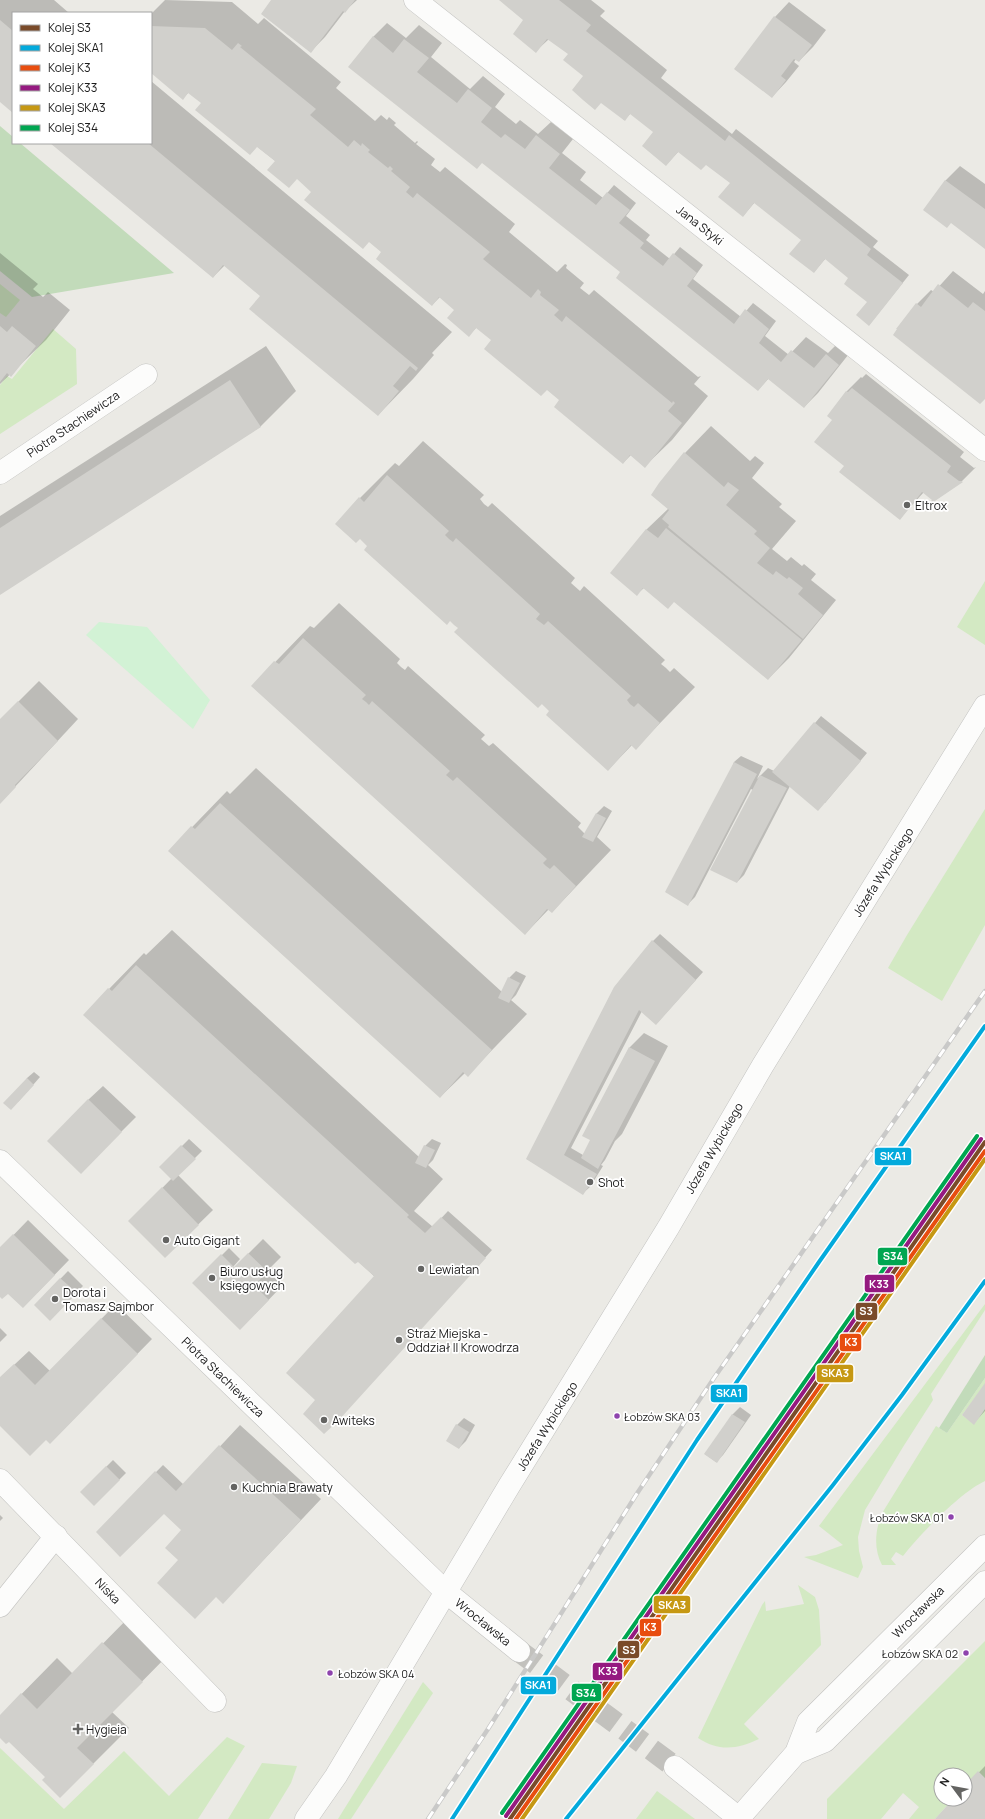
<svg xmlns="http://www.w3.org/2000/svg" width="985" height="1819" viewBox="0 0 985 1819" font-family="Manrope,sans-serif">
<rect width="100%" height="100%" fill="#ebeae5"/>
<g fill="#d3e9c3">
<polygon points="0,284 20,300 6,317 0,313"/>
<polygon points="53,329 76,349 77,384 0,434 0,385 7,376 12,379"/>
<polygon points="985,581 985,645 957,627"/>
<polygon points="985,809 985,925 942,1001 888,968 907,935"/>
<polygon points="985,1304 985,1310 931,1394 933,1400 903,1447 865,1510 858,1537 859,1551 863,1567 858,1578 804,1557 816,1555 843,1545 819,1526"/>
<path d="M 985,1378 L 985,1384 L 962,1415 L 974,1424 L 985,1409 L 985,1481 C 961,1492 920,1534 903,1556 L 896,1552 L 891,1559 L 896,1565 L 882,1565 C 873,1548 875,1527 884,1510 L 936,1426 L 947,1433 Z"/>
<path d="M 798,1585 L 815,1597 L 819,1610 L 821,1645 L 744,1724 L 759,1739 C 738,1749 719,1752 698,1738 L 762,1605 L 765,1601 L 766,1611 L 804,1604 Z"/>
<polygon points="985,1641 985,1778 965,1785 965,1775 941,1775 941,1799 953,1799 935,1819 909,1819 919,1807 903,1793 881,1819 827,1819 827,1799"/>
<polygon points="423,1682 433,1693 351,1819 338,1819"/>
<polygon points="227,1737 245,1746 198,1819 0,1819 0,1748 64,1809 124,1751 169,1796"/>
<polygon points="262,1763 297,1766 291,1783 269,1819 228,1819"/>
<polygon points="657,1791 695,1819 636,1819"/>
</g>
<g fill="#c2dbba">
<polygon points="0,126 13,137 13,143 20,143 174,273 32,297 0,271"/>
<polygon points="985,1355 985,1378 947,1433 939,1428"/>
</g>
<polygon fill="#d2f2d5" points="99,622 147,627 210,700 193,729 86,635"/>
<g fill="#0003">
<polygon points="0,0 54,0 69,13 13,13 13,111 0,100"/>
<polygon points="165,0 232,2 258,24 264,18 341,82 336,88 375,121 381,115 387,120 389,117 396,123 394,125 415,143 417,141 418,142 416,144 435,159 431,165 440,172 445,167 515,224 509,232 557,272 565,264 567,265 566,268 584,283 580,288 589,295 594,290 698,377 701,376 694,384 708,396 672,440 645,466 631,455 623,463 561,400 493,340 477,327 469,335 456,310 440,297 432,305 382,252 313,191 189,92 183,98 151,72 151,14"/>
<polygon points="273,0 357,0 345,11 325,37 311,51"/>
<polygon points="500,0 591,0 605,11 600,16 667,70 661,78 732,134 736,129 878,241 873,247 909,275 869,325 869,302 850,278 826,258 814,272 802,240 755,202 743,216 731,183 706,164 679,151 666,165 655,132 631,113 624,120 584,76 569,54 549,39 536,51 525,19"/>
<polygon points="789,2 826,30 813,47 799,61 796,59 794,62 799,66 786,82 772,97 735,69 775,17"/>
<polygon points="387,23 406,38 419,25 442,43 431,57 470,89 483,76 505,94 495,107 516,124 520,120 538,134 551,122 573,139 562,153 586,172 580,180 603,198 614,185 636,203 626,216 650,235 646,240 670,259 680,247 703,265 693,279 741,317 753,303 776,321 765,336 789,355 806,337 828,353 840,341 852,350 818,393 804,407 769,378 758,390 622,272 373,37"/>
<polygon points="151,81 452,332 432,353 434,355 413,379 378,415 262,296 225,265 213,277 51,143 151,143"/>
<polygon points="960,166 985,184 985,248 951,222 924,210 946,180"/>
<polygon points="0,253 38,284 33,289 43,297 48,292 70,310 46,340 0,384"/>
<polygon points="953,271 983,294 985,291 985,397 898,328 917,304 931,290 934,292"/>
<polygon points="266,346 296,391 260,427 0,594 0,516"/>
<polygon points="866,374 964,452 960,457 974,468 976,467 962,481 932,502 934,500 924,492 900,518 845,466 833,419 847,391 861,377 862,378"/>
<polygon points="711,426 750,461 755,456 764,463 752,478 782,504 779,507 796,521 772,549 787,561 791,557 802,566 804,564 816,574 811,580 836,600 789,658 768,679 674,601 644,588 637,594 611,573 647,529 669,508 685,453"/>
<polygon points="423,441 484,495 480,499 484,504 488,507 492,503 575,578 571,583 580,591 584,586 665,660 661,664 666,668 670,672 674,668 695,687 636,748 632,745 608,770 550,711 369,546 360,498 395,463 399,466"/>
<polygon points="339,603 400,659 397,663 401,667 405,670 408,666 485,735 481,739 489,746 493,743 581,823 578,827 585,834 597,813 604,806 612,811 597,837 611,850 552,912 549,909 525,934 252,686 310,626 314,628"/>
<polygon points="39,681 78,719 0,803 0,720"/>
<polygon points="821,716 867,753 825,803 790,786 744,875 737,882 753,790 751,789 695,897 688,904 734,762 741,756 763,766 757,779 768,768 774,771"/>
<polygon points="256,768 502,992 509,978 516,971 526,976 516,995 511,1000 527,1014 468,1075 465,1073 440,1097 169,851 227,791 230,794"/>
<polygon points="172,930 419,1157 425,1146 432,1139 441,1143 433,1160 428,1165 443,1179 414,1211 433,1227 448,1211 492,1250 437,1311 317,1400 375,1277 359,1262 109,989 144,953 146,955"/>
<polygon points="660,934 703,972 656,1024 642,1011 571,1148 583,1155 592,1140 630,1047 644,1033 668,1046 622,1134 615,1141 605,1160 601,1165 603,1166 590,1187 583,1193 527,1159 653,941"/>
<polygon points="34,1072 40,1077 18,1102 27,1078"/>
<polygon points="103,1086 136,1117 81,1172 88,1100"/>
<polygon points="189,1139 202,1151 178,1175 213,1210 165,1257 130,1221 172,1178 161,1167"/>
<polygon points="28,1220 69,1260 37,1293 8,1292 0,1296 0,1249"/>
<polygon points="263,1239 281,1257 268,1270 283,1285 255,1314 194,1283 229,1248 240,1259 233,1267 234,1268"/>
<polygon points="68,1271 83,1286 50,1319 35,1305"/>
<polygon points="116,1304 152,1339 50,1443 46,1439 0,1425 0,1378 29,1351 50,1371"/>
<polygon points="0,1328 7,1335 0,1342"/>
<polygon points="985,1385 985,1411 974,1423"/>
<polygon points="740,1407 751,1415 723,1455 716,1462 705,1454 733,1414"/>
<polygon points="464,1418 475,1425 466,1441 459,1448 457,1425"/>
<polygon points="240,1425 321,1499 254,1570 180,1560 183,1530 164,1513 97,1532 163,1465 184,1485"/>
<polygon points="113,1460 126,1473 94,1505 81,1492"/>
<polygon points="0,1515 3,1518 0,1521"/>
<polygon points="138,1608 177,1646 112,1712 129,1728 60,1797 46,1777 9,1741 0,1737 0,1716 57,1658 73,1674"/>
<polygon points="985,1766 985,1819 936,1819 954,1799 965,1799 965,1787"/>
</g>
<g fill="#d1d0cc">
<polygon points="271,0 355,0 345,13 343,11 311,53 261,14"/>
<polygon points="499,0 559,0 591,25 586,31 618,56 725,141 729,135 871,249 867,255 903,283 869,326 856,315 867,302 844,284 848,278 825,259 814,273 789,254 801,240 754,203 743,217 718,197 730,183 706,165 701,170 678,152 666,166 642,146 653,132 630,114 625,121 601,103 595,110 583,100 572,90 583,76 563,60 568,54 547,39 536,53 513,34 523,20"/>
<polygon points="774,16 812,45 799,62 794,59 781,76 786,80 772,98 734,69"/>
<polygon points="0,20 13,31 13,113 0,102"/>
<polygon points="151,26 205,28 232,50 238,43 242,46 240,47 316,109 310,115 348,147 354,140 361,146 362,143 370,150 368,152 388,168 390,166 393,169 391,171 410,187 406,192 413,198 417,193 490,252 483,259 531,298 538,289 541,292 540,295 559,310 554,315 562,322 566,316 672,403 673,401 675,403 668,411 682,423 645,468 630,455 623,464 554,407 559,400 547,390 541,396 484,349 491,340 476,328 469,337 447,318 454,310 439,297 432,306 376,259 381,252 369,242 363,249 304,200 311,192 297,179 289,188 267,170 275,161 257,147 250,155 195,110 201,103 188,93 183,100 151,73"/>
<polygon points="373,36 393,53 404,39 417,49 429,58 417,72 457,103 468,89 492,108 481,122 501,138 505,134 525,149 536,135 560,154 549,168 596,205 607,192 630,210 619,223 644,243 640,248 663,266 673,253 697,273 687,286 734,324 745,309 769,329 759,343 781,362 791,350 814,368 826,354 839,365 804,408 768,379 758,391 616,278 620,272 482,163 477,169 348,67"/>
<polygon points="50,143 148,143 418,368 416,371 410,366 404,373 393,386 399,391 378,416 249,309 260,296 223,265 213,278"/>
<polygon points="945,180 985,209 985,249 951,223 947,228 923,210"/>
<polygon points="938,284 968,308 973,302 985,311 985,399 980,404 893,335 897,329 896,329 916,303 921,307"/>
<polygon points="0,326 7,332 12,326 36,346 11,377 7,373 0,382"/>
<polygon points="230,380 261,427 0,595 0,528"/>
<polygon points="852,388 951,466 947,472 959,481 961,481 963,482 932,503 931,501 932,500 922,492 900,520 839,472 844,466 814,442 832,420 827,416 846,391 848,392"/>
<polygon points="684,452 724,487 728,482 739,490 726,505 757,531 754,534 770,548 757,563 773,575 776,571 787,579 789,577 803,588 798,594 823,615 803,639 668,527 669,525 662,519 669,510 651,495 659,483"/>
<polygon points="387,475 449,531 445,535 449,539 453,542 456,538 540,614 536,619 544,625 548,621 631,696 627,700 630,704 634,707 638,703 660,723 636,750 631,745 608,771 546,715 549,711 542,704 538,708 454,632 458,628 454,625 450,621 447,625 364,550 367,546 360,539 356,543 335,524 359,497 364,502"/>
<polygon points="666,528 802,640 768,680 674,602 668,609 643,588 637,596 610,573 646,529 658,538"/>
<polygon points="303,638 366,695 362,699 366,702 369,705 372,701 450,771 446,775 453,781 457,777 547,859 543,863 546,866 550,869 554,865 576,886 552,913 547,909 525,935 251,686 274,661 279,664"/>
<polygon points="18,701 58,741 15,785 16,787 0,804 0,719"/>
<polygon points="814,722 861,761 818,811 772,772"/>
<polygon points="734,762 757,774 688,906 665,892"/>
<polygon points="760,775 787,788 737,883 710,870"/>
<polygon points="220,803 492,1050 468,1077 463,1072 440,1098 168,851 191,826 195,829"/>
<polygon points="596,813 606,818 593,842 582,837"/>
<polygon points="652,940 696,980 656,1025 639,1010 564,1155 597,1174 583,1195 526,1159 614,987"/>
<polygon points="136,965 409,1215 407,1217 425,1233 441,1217 486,1258 338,1421 324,1434 303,1414 315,1400 286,1373 374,1276 358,1262 355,1264 83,1015 108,988 112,991"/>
<polygon points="508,977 520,983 509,1003 498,998"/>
<polygon points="629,1047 655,1061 598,1169 581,1158 590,1140 582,1136"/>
<polygon points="27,1078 34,1085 11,1110 3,1103"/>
<polygon points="88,1099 122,1132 81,1174 47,1141"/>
<polygon points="181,1145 196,1159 173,1181 159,1167"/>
<polygon points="424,1145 435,1150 426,1168 415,1163"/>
<polygon points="162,1187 199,1225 165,1258 128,1221"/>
<polygon points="13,1234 55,1275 23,1308 8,1294 2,1299 0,1297 0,1247"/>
<polygon points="248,1253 268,1272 254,1285 269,1300 240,1330 192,1283 221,1254 234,1267"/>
<polygon points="60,1278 77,1293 50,1321 34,1305"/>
<polygon points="101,1318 138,1354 50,1444 46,1440 30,1456 0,1426 0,1377 14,1364 35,1385"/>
<polygon points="985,1383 985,1409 974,1425 962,1415"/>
<polygon points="732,1414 745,1422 717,1463 704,1454"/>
<polygon points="456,1424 469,1432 459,1449 446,1441"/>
<polygon points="219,1445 301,1520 223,1604 216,1597 195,1619 157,1583 178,1560 165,1548 181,1530 164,1514 120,1557 96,1532 155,1471 176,1491"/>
<polygon points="106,1466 120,1480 94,1506 80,1492"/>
<polygon points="102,1642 143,1682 77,1748 94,1764 60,1798 42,1780 45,1777 9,1742 6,1744 0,1738 0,1715 21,1693 37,1709"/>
<polygon points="978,1771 985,1778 985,1819 935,1819 953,1799 965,1799 965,1785"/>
</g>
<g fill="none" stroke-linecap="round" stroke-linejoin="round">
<polyline stroke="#c2c1bd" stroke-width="22" stroke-dasharray="22 11" stroke-linecap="butt" points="519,1651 675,1767"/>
<defs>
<g id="minor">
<polyline points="415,0 985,450"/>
<polyline points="0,473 146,375"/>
<polyline points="0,1161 446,1592"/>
<polyline points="0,1480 215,1701"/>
<polyline points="0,1606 56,1536"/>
</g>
<g id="tertiary">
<polyline points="446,1592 519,1651"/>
<polyline points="796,1753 825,1741 985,1582"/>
<polyline points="675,1767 740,1819"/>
<polyline points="739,1818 796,1753 808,1722 985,1546"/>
<polyline points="306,1819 336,1776 509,1486 668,1228 763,1065 985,706"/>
</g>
</defs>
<use href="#minor" stroke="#c3c3c1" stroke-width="23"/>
<use href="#tertiary" stroke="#c3c3c1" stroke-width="23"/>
<use href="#minor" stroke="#fcfcfb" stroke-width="22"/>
<use href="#tertiary" stroke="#fcfcfb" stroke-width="22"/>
<defs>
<polyline id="rail" points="428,1819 488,1729 638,1492 714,1378 985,991"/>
</defs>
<use href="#rail" stroke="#c9c9c8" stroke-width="4.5"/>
<use href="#rail" stroke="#fff" stroke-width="3" stroke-dasharray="9" stroke-linecap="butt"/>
<defs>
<polyline id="rail-1" points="510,1819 985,1142"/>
<g id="rail-2">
<polyline points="452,1819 697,1440 819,1262 985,1026"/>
<polyline points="566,1819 833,1485 902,1395 985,1281"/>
</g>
<polyline id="rail-3" points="516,1819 985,1151"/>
<polyline id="rail-4" points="506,1816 981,1139"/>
<polyline id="rail-5" points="522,1819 985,1159"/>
<polyline id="rail-6" points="502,1813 977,1136"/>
</defs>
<use href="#rail-1" stroke="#fff" stroke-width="7"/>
<use href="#rail-2" stroke="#fff" stroke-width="7"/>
<use href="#rail-3" stroke="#fff" stroke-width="7"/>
<use href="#rail-4" stroke="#fff" stroke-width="7"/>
<use href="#rail-5" stroke="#fff" stroke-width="7"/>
<use href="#rail-6" stroke="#fff" stroke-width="7"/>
<use href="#rail-1" stroke="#7a4b2a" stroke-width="4"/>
<use href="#rail-2" stroke="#03aadc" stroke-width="4"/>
<use href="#rail-3" stroke="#e84d0f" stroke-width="4"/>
<use href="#rail-4" stroke="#951a80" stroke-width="4"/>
<use href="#rail-5" stroke="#c69813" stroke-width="4"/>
<use href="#rail-6" stroke="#00a651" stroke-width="4"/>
</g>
<g fill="#646462" stroke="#fff" stroke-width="1.5">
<circle cx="907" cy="505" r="4"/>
<circle cx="590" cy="1182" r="4"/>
<circle cx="166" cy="1240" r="4"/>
<circle cx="421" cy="1269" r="4"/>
<circle cx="212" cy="1278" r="4"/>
<circle cx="55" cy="1299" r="4"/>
<circle cx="399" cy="1340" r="4"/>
<circle cx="324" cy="1420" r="4"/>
<circle cx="234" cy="1487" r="4"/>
<path d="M76 1723h4v4h4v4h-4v4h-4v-4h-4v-4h4z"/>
</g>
<g fill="#8e44ad" stroke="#fff" stroke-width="1.5">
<circle cx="617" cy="1416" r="3.5"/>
<circle cx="951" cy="1517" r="3.5"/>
<circle cx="966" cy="1653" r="3.5"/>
<circle cx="330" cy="1673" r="3.5"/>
</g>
<g text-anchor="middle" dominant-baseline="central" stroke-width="3.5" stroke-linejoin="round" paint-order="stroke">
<g font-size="11" fill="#1c1c1c" stroke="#fff" text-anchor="start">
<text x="624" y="1416">Łobzów SKA 03</text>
<text x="944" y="1517" text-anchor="end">Łobzów SKA 01</text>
<text x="958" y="1653" text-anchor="end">Łobzów SKA 02</text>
<text x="338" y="1673">Łobzów SKA 04</text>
</g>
<g font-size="12" fill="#1c1c1c" stroke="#fff">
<text transform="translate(700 225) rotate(38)">Jana Styki</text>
<text transform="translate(73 424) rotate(-34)">Piotra Stachiewicza</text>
<text transform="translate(883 872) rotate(-58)">Józefa Wybickiego</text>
<text transform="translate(714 1148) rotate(-60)">Józefa Wybickiego</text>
<text transform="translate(223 1377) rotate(44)">Piotra Stachiewicza</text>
<text transform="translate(547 1426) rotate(-58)">Józefa Wybickiego</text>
<text transform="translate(108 1591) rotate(46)">Niska</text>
<text transform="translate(918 1612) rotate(-45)">Wrocławska</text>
<text transform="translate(483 1622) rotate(39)">Wrocławska</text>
</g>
<g font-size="12" fill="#1c1c1c" stroke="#fff" text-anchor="start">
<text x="915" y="505">Eltrox</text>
<text x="598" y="1182">Shot</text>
<text x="174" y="1240">Auto Gigant</text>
<text x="429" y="1269">Lewiatan</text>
<text x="220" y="1271">Biuro usług<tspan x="220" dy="14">księgowych</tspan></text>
<text x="63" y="1292">Dorota i<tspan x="63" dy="14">Tomasz Sajmbor</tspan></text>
<text x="407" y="1333">Straż Miejska -<tspan x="407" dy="14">Oddział II Krowodrza</tspan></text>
<text x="332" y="1420">Awiteks</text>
<text x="242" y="1487">Kuchnia Brawaty</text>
<text x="86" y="1729">Hygieia</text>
</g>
</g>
<g stroke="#fff" stroke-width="1.5">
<rect x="874" y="1147" width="38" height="19" rx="4" fill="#03aadc"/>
<rect x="877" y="1247" width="31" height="19" rx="4" fill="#00a651"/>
<rect x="864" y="1274" width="31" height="19" rx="4" fill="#951a80"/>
<rect x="855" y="1302" width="23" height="19" rx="4" fill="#7a4b2a"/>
<rect x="839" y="1333" width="23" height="19" rx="4" fill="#e84d0f"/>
<rect x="816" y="1364" width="38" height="19" rx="4" fill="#c69813"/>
<rect x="710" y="1384" width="38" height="19" rx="4" fill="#03aadc"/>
<rect x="653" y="1595" width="38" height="19" rx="4" fill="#c69813"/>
<rect x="639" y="1618" width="23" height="19" rx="4" fill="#e84d0f"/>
<rect x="617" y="1640" width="23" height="19" rx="4" fill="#7a4b2a"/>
<rect x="592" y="1662" width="31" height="19" rx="4" fill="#951a80"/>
<rect x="520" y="1676" width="37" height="19" rx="4" fill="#03aadc"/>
<rect x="571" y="1683" width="31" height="19" rx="4" fill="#00a651"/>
</g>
<g font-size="11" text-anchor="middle" font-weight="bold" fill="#fff">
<text x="893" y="1160">SKA1</text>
<text x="893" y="1260">S34</text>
<text x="879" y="1288">K33</text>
<text x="866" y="1315">S3</text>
<text x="851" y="1346">K3</text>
<text x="835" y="1377">SKA3</text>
<text x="729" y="1397">SKA1</text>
<text x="672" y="1609">SKA3</text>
<text x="650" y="1631">K3</text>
<text x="629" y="1654">S3</text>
<text x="608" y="1675">K33</text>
<text x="538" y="1689">SKA1</text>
<text x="586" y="1697">S34</text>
</g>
<rect x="12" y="12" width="140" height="132" fill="#ffffff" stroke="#a4a4a4"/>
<rect x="20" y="25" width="20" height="6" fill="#7a4b2a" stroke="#a4a4a4"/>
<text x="48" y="32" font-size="12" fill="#1c1c1c">Kolej S3</text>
<rect x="20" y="45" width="20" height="6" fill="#03aadc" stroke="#a4a4a4"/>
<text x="48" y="52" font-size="12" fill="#1c1c1c">Kolej SKA1</text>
<rect x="20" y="65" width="20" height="6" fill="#e84d0f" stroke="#a4a4a4"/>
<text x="48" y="72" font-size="12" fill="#1c1c1c">Kolej K3</text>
<rect x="20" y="85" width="20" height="6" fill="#951a80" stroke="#a4a4a4"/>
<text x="48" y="92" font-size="12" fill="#1c1c1c">Kolej K33</text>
<rect x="20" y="105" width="20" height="6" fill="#c69813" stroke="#a4a4a4"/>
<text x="48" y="112" font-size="12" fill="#1c1c1c">Kolej SKA3</text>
<rect x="20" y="125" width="20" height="6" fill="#00a651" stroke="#a4a4a4"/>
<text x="48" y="132" font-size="12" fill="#1c1c1c">Kolej S34</text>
<g transform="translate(953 1787) rotate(302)"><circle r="19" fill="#ffffff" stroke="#a4a4a4"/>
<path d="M0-3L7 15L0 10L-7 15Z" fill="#646462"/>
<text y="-6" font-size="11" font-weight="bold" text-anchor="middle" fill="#1c1c1c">N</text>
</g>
</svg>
